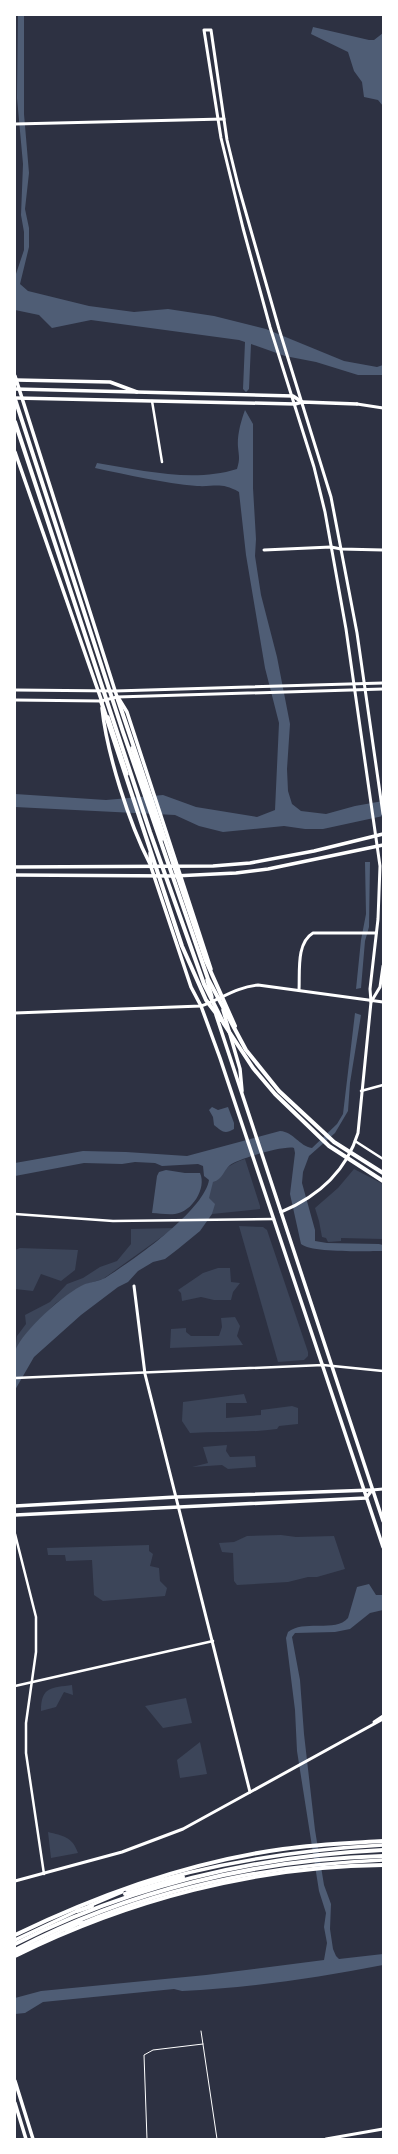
<svg xmlns="http://www.w3.org/2000/svg" width="398" height="2154" viewBox="0 0 398 2154" font-family="Cabin,sans-serif">
<rect width="100%" height="100%" fill="#2d3142"/>
<g fill="#3c4559">
<path d="M 245,1159 L 260,1206 L 260,1209 L 212,1214 C 213,1208 209,1205 208,1199 C 207,1179 228,1164 245,1159 Z"/>
<polygon points="354,1169 383,1184 383,1239 341,1238 341,1241 328,1242 326,1238 322,1237 319,1221 315,1208 338,1188"/>
<polygon points="239,1226 263,1227 267,1230 308,1352 308,1356 304,1360 278,1362"/>
<polygon points="174,1228 103,1279 84,1285 56,1303 30,1329 15,1351 17,1336 26,1324 25,1315 50,1302 67,1284 83,1278 100,1267 117,1261 131,1244 131,1229"/>
<polygon points="20,1248 78,1250 75,1270 61,1281 41,1274 33,1291 15,1289 15,1250"/>
<polygon points="218,1268 230,1268 231,1282 240,1283 233,1292 231,1300 214,1300 201,1297 182,1301 181,1293 178,1290 203,1273"/>
<polygon points="235,1317 240,1326 237,1336 243,1345 170,1348 171,1329 186,1328 186,1332 191,1336 219,1336 222,1327 221,1318"/>
<path d="M 244,1394 L 247,1403 L 226,1403 L 226,1418 L 261,1415 L 261,1410 L 292,1406 L 298,1408 L 298,1424 L 279,1426 L 277,1429 C 249,1433 220,1431 190,1433 L 182,1421 L 183,1402 Z"/>
<polygon points="227,1445 226,1451 230,1457 255,1456 256,1467 228,1469 222,1465 192,1467 208,1463 203,1447"/>
<polygon points="281,1535 296,1537 334,1536 345,1569 317,1577 308,1577 288,1582 237,1585 234,1581 233,1553 222,1552 219,1543 234,1542 247,1536"/>
<polygon points="149,1545 149,1551 153,1554 150,1566 159,1568 160,1581 167,1588 165,1596 103,1601 94,1595 92,1560 66,1561 65,1555 48,1555 47,1548"/>
<path d="M 72,1685 L 73,1695 L 64,1692 L 56,1707 L 41,1711 C 41,1686 52,1688 72,1685 Z"/>
<polygon points="186,1698 192,1723 163,1728 145,1706"/>
<polygon points="200,1742 207,1774 180,1778 177,1760"/>
<path d="M 48,1832 C 63,1836 72,1836 78,1853 L 51,1858 Z"/>
</g>
<g fill="#4f5d75">
<polygon points="18,15 24,15 24,114 29,173 25,209 29,228 29,247 20,284 28,291 89,306 134,312 168,309 214,316 266,329 344,361 377,367 383,365 383,375 358,375 316,362 285,356 251,344 249,389 246,392 243,389 245,342 239,340 91,320 52,328 39,315 15,310 15,277 24,250 24,232 21,215 23,164 17,98"/>
<polygon points="313,27 369,40 374,40 383,33 383,106 378,100 364,97 362,82 354,71 348,52 311,34"/>
<path d="M 245,410 L 253,424 L 253,488 L 256,539 L 255,556 L 261,595 L 277,657 L 290,724 L 287,769 L 288,791 L 292,804 L 301,811 L 326,814 L 355,806 L 383,801 L 383,816 L 323,829 L 305,829 L 284,826 L 223,832 L 199,826 L 175,815 L 15,807 L 15,794 L 106,800 L 163,795 L 196,807 L 257,817 L 275,810 L 279,723 L 265,668 L 246,555 L 239,492 C 221,482 215,487 197,486 C 163,483 128,475 95,468 L 97,463 C 142,470 192,483 237,469 C 240,459 239,457 238,447 C 237,435 241,421 245,410 Z"/>
<polygon points="365,862 370,862 369,927 365,941 361,988 356,989 361,940 366,914"/>
<path d="M 355,1013 L 361,1015 L 350,1083 L 348,1111 L 335,1133 L 309,1156 L 303,1172 L 302,1183 L 315,1230 L 315,1241 L 327,1243 L 379,1244 L 383,1245 L 383,1251 C 367,1251 311,1253 301,1244 L 290,1194 L 295,1153 L 294,1148 C 285,1145 238,1159 230,1165 C 223,1171 223,1179 213,1182 L 209,1198 L 215,1204 L 212,1214 L 200,1231 L 178,1249 L 165,1259 L 153,1262 L 138,1271 L 128,1282 L 118,1287 L 81,1315 L 34,1357 L 15,1390 C 15,1380 12,1359 15,1351 C 23,1330 65,1293 85,1284 C 91,1282 99,1281 105,1278 C 132,1261 204,1211 209,1180 L 204,1176 L 203,1166 L 198,1164 L 162,1166 L 155,1163 L 135,1162 L 122,1164 L 84,1163 L 15,1176 L 15,1163 L 83,1151 L 126,1152 L 187,1156 L 280,1131 C 294,1132 299,1146 312,1148 L 337,1124 L 343,1114 Z"/>
<path d="M 212,1107 L 218,1110 L 228,1107 L 234,1123 L 234,1129 C 224,1135 222,1131 214,1125 L 213,1117 L 209,1110 Z"/>
<path d="M 166,1170 L 185,1173 L 200,1173 C 207,1188 192,1212 175,1214 C 167,1215 159,1213 152,1213 L 157,1176 L 159,1172 Z"/>
<path d="M 369,1584 L 376,1595 L 383,1595 L 383,1610 L 370,1613 L 350,1629 L 335,1632 L 295,1633 L 292,1637 L 300,1680 L 304,1734 L 315,1830 L 324,1885 L 331,1904 L 330,1929 L 333,1949 L 336,1956 L 339,1959 L 383,1954 L 383,1965 C 316,1978 250,1988 182,1991 L 174,1989 L 43,2002 L 25,2013 L 15,2014 L 15,1998 L 41,1991 L 206,1975 L 324,1960 L 327,1943 L 324,1927 L 326,1913 L 319,1891 L 297,1751 L 295,1710 L 286,1638 L 288,1632 C 305,1619 335,1633 348,1618 L 357,1587 Z"/>
</g>
<g fill="none" stroke-linecap="round" stroke-linejoin="round">
<g stroke="#fff" stroke-width="1">
<polyline points="201,2031 217,2139"/>
<polyline points="147,2139 144,2055 153,2050 203,2044"/>
</g>
<g stroke="#fff" stroke-width="2.5">
<polyline points="152,401 162,462"/>
<polyline points="361,1091 383,1085"/>
<polyline points="355,1141 383,1159"/>
<polyline points="15,1214 113,1221 274,1219"/>
<polyline points="15,1378 323,1365 383,1371"/>
<polyline points="15,1534 36,1617 36,1652 26,1723 26,1753 44,1874"/>
<polyline points="15,1686 213,1641"/>
</g>
<g stroke="#fff" stroke-width="3">
<polyline points="15,124 224,119"/>
<polyline points="357,404 383,408"/>
<polyline points="264,550 331,547 341,549 383,550"/>
<polyline points="15,690 115,691 383,683"/>
<polyline points="15,700 101,701 117,697 383,689"/>
<path d="M 299,990 C 300,972 296,943 313,933 L 376,933"/>
<polyline points="371,1002 380,987 383,966"/>
<path d="M 15,1013 L 201,1006 C 221,999 236,987 258,985 L 383,1002"/>
<path d="M 281,1212 C 317,1197 346,1172 358,1133 L 371,1002 L 370,989 L 378,919 L 380,866 L 346,629 L 325,512 L 314,467 L 270,327 L 243,228 L 221,138 L 204,30 L 211,30 L 227,140 L 238,185 L 279,329 L 331,497 L 357,633 L 383,814"/>
<polyline points="134,1286 145,1374 250,1792"/>
<polyline points="372,1490 383,1489"/>
<polyline points="374,1722 383,1716"/>
<polyline points="15,1881 122,1852 183,1829 383,1719"/>
<polyline points="326,2139 383,2129"/>
</g>
<g stroke="#fff" stroke-width="3.5">
<polyline points="15,389 293,396 302,402"/>
<polyline points="15,398 295,404 302,402 357,404"/>
<polyline points="15,867 213,866 250,863 314,851 383,834"/>
<polyline points="15,875 174,876 236,873 268,869 383,845"/>
<polyline points="15,1506 176,1497 372,1490"/>
<polyline points="15,1515 366,1498 372,1490"/>
<polyline points="15,2081 33,2139"/>
<polyline points="15,2103 26,2139"/>
</g>
<g stroke="#fff" stroke-width="3.5">
<polyline points="15,376 118,700"/>
<polyline points="16,380 110,382 137,392"/>
<polyline points="15,452 102,702"/>
<polyline points="119,699 127,712 211,969"/>
<path d="M 102,708 C 107,754 129,823 150,864"/>
<polyline points="108,717 127,774"/>
<polyline points="132,748 162,839"/>
<polyline points="150,853 151,867 191,987 201,1006 220,1058 383,1547"/>
<polyline points="207,980 212,997"/>
<polyline points="223,1010 240,1069 242,1091"/>
<polyline points="216,1015 383,1521"/>
<path d="M 127,1890 C 210,1863 296,1850 383,1845"/>
<polyline points="89,1906 122,1892"/>
<path d="M 80,1924 C 179,1883 276,1865 383,1860"/>
<polyline points="15,1940 79,1910"/>
<polyline points="15,1953 68,1928"/>
</g>
<g stroke="#fff" stroke-width="4">
<polyline points="15,399 123,732 208,979 246,1050 279,1091 334,1142 383,1173"/>
<polyline points="15,422 150,832 204,984 224,1024 253,1068 275,1094 329,1146 383,1181"/>
<polyline points="117,697 206,961 235,1026"/>
<polyline points="101,701 182,946 206,1000 221,1020"/>
<polyline points="125,1894 183,1877"/>
<polyline points="77,1911 92,1906"/>
<polyline points="67,1929 81,1922"/>
<path d="M 15,1935 C 100,1894 189,1862 283,1849 C 316,1844 350,1843 383,1841"/>
<path d="M 15,1944 C 130,1886 254,1856 383,1850"/>
<path d="M 15,1950 C 128,1891 256,1859 383,1856"/>
<path d="M 15,1956 C 128,1900 256,1866 383,1865"/>
</g>
</g>
<rect width="398" height="2154" fill="none" stroke="#ffffff" stroke-width="32"/>
</svg>
